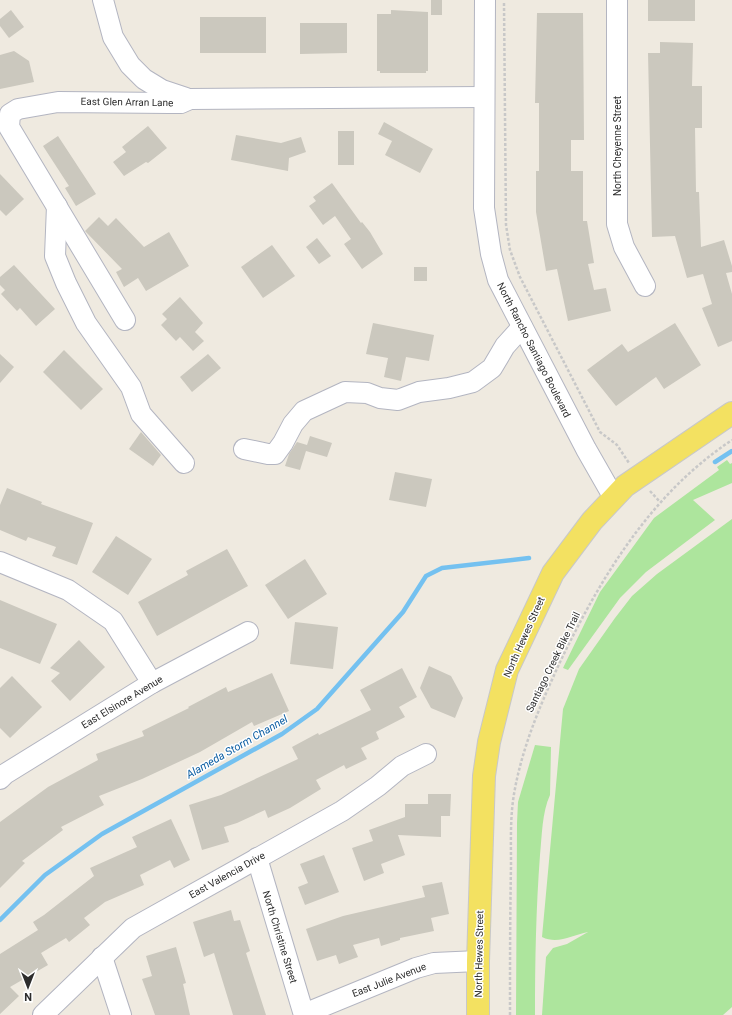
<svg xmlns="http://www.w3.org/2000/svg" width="732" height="1015" viewBox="0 0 732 1015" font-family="Roboto,sans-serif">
<rect width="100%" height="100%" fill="#efeae0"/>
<g fill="#ade59d">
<polygon points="727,460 730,464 732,463 732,483 693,500 715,520 646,572 620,598 568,670 563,668 600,592 654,518 719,470 717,467"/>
<path d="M 732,519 L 732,1007 L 723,1015 L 542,1015 L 546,957 L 553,948 L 567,944 L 588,932 C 572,935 558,945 542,937 L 563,709 L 579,669 L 615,618 L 632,596 L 657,574 Z"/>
<path d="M 535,745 L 551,747 L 550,795 C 542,812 542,836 540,855 C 536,908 535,961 535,1015 L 516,1015 L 517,823 L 518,802 Z"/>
</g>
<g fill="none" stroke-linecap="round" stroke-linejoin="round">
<g stroke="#74c1f0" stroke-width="4.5">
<polyline points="715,462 732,451"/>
<polyline points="0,920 45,875 102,834 282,734 317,709 403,612 426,576 442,568 529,558"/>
</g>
</g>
<g fill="#cbc8be">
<rect x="431" y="0" width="11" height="15"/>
<rect x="648" y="0" width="47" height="21"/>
<polygon points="11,10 24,27 9,38 0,26 0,19"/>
<polygon points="391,10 428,12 428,71 426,71 426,73 380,73 380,71 377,71 377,14 391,14"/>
<polygon points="537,13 583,13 584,140 571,140 571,171 583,171 583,221 587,221 594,263 588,264 594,290 606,288 611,311 568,321 557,269 546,271 536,212 536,171 539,171 539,103 535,103"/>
<rect x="200" y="17" width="66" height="36"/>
<polygon points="300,23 347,23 347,53 300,54"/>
<polygon points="660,42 693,43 692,86 702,86 702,128 695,128 696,192 699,192 701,247 724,240 732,266 732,272 726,273 732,294 732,341 718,347 702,308 712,304 703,274 687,278 675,236 652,237 648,53 660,53"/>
<polygon points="14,51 29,61 34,82 0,89 0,55"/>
<polygon points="384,122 433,149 420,173 385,155 392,141 378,134"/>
<polygon points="148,126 167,148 148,163 146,162 124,176 113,162 126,152 122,147"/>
<rect x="338" y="131" width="16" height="34"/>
<polygon points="236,135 281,143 301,137 306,152 289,158 288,171 231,160"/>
<polygon points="58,136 96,194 76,206 65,188 69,186 43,146"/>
<polygon points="0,174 24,199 6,216 0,210"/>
<polygon points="332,183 361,223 362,222 370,232 383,254 362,269 344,244 351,239 335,216 323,225 309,206 316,201 313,197"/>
<polygon points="99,217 108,226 116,218 144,247 169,232 189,266 146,291 138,278 124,287 116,272 122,269 85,231"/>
<polygon points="317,238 331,256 319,264 306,247"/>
<polygon points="272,245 295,276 263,298 241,267"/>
<polygon points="14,265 55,309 36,326 20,308 17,311 1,294 5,290 0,285 0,277"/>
<rect x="414" y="267" width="13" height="14"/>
<polygon points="180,297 203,323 195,332 204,341 193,351 180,337 176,341 161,325 167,319 162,314"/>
<polygon points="373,323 434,335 429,361 406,357 401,381 384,377 388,358 366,354"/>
<polygon points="675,323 701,365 664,389 656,377 616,406 587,370 622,344 628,352"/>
<polygon points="64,350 103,389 81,410 43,372"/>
<polygon points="0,354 14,367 0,383"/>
<polygon points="208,354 221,368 192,392 180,377"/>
<polygon points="141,432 161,455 153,466 129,449"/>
<polygon points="310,436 332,443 327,457 306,451 300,470 285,466 289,454 297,442 307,445"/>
<polygon points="395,472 432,479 426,507 389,500"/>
<polygon points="7,488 42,502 41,504 93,523 77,565 52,556 56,547 28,537 26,541 0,530 0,505"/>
<polygon points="116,536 152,559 128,595 92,572"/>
<polygon points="227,549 248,586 157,636 138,602 188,575 186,571"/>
<polygon points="305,559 327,594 288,619 265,585"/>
<polygon points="0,600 57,624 40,664 0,648"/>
<polygon points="295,622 338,627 333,669 290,664"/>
<polygon points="79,640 105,667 70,701 51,681 60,673 50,668"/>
<polygon points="429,666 451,676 463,698 455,718 431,708 420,688"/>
<polygon points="402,668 417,697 399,707 405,717 376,732 379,739 361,748 367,759 346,769 344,765 316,780 321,789 290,808 268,818 265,810 237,823 224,827 229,842 202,850 189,805 221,795 298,759 292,747 318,733 319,735 371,710 360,690"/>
<polygon points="272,673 289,711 254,726 252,722 200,752 142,779 99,796 104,805 61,827 63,830 22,861 25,863 0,888 0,822 48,787 98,760 96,754 144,736 142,731 189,708 188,707 226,687 228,692"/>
<polygon points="12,676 42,707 10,738 0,728 0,688"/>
<polygon points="428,794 451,794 450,816 441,816 441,837 398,835 405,855 381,864 384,873 364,881 352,848 373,841 369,830 405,817 405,804 428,804"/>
<polygon points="171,819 190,860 174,868 170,860 140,875 144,885 105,902 84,918 90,925 69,942 66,938 41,953 48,965 10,987 19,996 0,1014 0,954 38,930 33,922 44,915 94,876 90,868 137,847 132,837"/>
<polygon points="324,855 339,892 305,905 298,887 308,883 300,864"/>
<polygon points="442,882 449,914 431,918 434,931 400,938 400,940 381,946 379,938 353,945 358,957 339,964 336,955 317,961 306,929 343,916 425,897 422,886"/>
<polygon points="231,910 234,921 240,920 250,951 246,953 266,1015 233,1015 214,953 204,957 193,922"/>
<polygon points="176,947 186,983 183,984 190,1015 155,1015 142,979 152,976 146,956"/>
</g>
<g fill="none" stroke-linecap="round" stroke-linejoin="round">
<defs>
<g id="minor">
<polyline points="103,0 113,37 130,65 144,79 162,90 186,98"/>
<polyline points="485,0 484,208 491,254 498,280 586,449 614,498"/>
<polyline points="617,0 617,224 624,247 645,286"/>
<polyline points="57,206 55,256 66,283 86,323 131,387 141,414 184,463"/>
<polyline points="125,320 9,127 10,114 18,109 58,102 170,103 181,103 190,99 484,97"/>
<polyline points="244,449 268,454 275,454 283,443 293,424 304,411 345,392 367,393 380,398 398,400 419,392 449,388 473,382 492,368 505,346 522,327"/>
<polyline points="0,562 68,590 113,621 152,683"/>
<polyline points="0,779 5,774 152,683 248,632"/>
<polyline points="257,858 304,1015"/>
<polyline points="102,957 121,1015"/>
<polyline points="304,1014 416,968 434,963 478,961"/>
<polyline points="43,1015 133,928 342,811 378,786 402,766 426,754"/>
</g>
<polyline id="major" points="478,1015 478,961 484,776 489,742 507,670 553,573 592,521 625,486 732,413"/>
</defs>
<use href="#minor" stroke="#b3b5c1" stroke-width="22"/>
<use href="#major" stroke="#c8c8c8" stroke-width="24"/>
<g stroke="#c8c8c8" stroke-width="2.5" stroke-dasharray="3 2" stroke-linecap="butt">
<polyline points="504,3 506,225 510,250 520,277 600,432 617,445 629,463"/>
<polyline points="650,491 660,502"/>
<path d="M 510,1015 C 510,965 510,915 511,866 C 511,842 510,818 514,794 C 522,747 541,703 561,660 C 602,575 652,493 732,440"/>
</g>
<use href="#minor" stroke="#fff" stroke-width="20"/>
<use href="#major" stroke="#f3e161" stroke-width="22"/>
</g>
<g text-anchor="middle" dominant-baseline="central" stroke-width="3" stroke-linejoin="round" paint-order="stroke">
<g font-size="10" fill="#2d2d2d" stroke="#fff">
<text transform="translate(127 102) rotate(1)">East Glen Arran Lane</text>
<text transform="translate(617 146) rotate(-90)">North Cheyenne Street</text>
<text transform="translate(534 350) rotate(63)">North Rancho Santiago Boulevard</text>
<text transform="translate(524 637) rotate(-66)">North Hewes Street</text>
<text transform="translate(553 662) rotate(-64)">Santiago Creek Bike Trail</text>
<text transform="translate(122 702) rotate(-31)">East Elsinore Avenue</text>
<text transform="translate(227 875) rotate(-29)">East Valencia Drive</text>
<text transform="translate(280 937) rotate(73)">North Christine Street</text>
<text transform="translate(479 954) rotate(-89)">North Hewes Street</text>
<text transform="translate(389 980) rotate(-21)">East Julie Avenue</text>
</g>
<g font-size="11" font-style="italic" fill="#0c5ea3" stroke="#fff">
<text transform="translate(237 747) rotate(-30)">Alameda Storm Channel</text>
</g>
</g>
<g transform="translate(28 987) rotate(180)" stroke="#ffffff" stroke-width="3" paint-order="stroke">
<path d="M0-3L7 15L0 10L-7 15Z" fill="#2d2d2d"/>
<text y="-6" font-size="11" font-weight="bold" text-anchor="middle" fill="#2d2d2d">N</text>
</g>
</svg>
